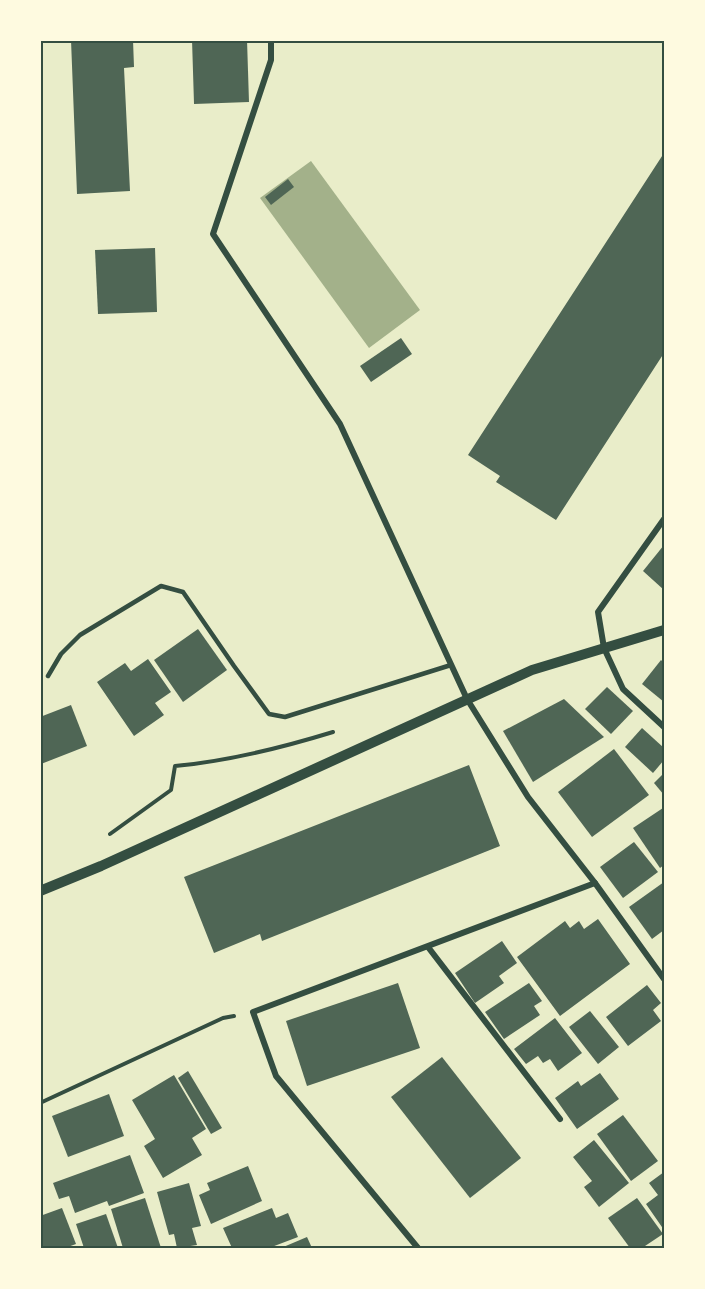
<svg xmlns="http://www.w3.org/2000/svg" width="705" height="1289" viewBox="0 0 705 1289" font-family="Quicksand,sans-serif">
<rect width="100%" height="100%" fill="#e9edc9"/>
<polygon fill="#a3b18a" points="311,161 420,310 369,348 260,198"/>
<g fill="#4f6655">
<polygon points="71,40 133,40 134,67 124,68 130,191 77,194"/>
<polygon points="192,40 247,40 249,102 194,104"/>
<polygon points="664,153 664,353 556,520 496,482 500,476 468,455"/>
<polygon points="288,179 294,187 271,205 265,197"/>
<polygon points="155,248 157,312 98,314 95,250"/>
<polygon points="401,338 412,354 371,382 360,366"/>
<polygon points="664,545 664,590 643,571"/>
<polygon points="198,629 227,670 183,702 154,660"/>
<polygon points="148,659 171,692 155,703 164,715 134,736 97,682 125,663 131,671"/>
<polygon points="661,660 664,663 664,702 642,684"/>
<polygon points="607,687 633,711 611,734 585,709"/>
<polygon points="564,699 604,737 533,782 503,731"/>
<polygon points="71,705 87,746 41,764 40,717"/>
<polygon points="642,728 664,748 664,760 653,773 625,747"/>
<polygon points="614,749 649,795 592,837 558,792"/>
<polygon points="469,765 500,846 262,941 260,934 214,953 184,877"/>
<polygon points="664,773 664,795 654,783"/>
<polygon points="663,808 664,865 660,868 633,828"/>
<polygon points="634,842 658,872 623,898 600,867"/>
<polygon points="664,882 664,930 652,939 629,907"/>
<polygon points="598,919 630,964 560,1016 517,957 565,921 570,928 579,921 584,929"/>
<polygon points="502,941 517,963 499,976 504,983 475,1003 455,973"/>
<polygon points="398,983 420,1048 307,1086 286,1021"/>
<polygon points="529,983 542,1001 534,1006 540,1015 504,1039 485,1012"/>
<polygon points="647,985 661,1003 653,1010 661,1021 628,1046 606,1017"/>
<polygon points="590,1011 619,1047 598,1064 569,1027"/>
<polygon points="555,1018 582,1053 558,1071 550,1059 543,1063 538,1056 526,1064 514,1049"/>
<polygon points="442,1057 521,1158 470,1198 391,1097"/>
<polygon points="188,1071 222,1128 211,1134 178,1078"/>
<polygon points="600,1073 619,1099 577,1129 555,1098 578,1081 581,1086"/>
<polygon points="174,1075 206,1129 192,1138 202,1155 163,1178 144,1146 155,1139 132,1100"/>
<polygon points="109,1094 124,1136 68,1157 52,1116"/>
<polygon points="623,1115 658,1161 631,1181 597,1134"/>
<polygon points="594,1140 629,1183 599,1207 584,1187 592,1181 573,1157"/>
<polygon points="130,1155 144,1193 109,1206 107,1201 75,1213 69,1196 59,1199 53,1183"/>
<polygon points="248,1166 262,1201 211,1224 199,1195 210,1190 207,1183"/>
<polygon points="664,1172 664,1230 646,1204 658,1195 649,1183"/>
<polygon points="189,1183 201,1226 192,1228 197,1245 177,1248 174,1234 169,1235 157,1192"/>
<polygon points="145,1198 161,1248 123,1248 111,1209"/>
<polygon points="637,1198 663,1234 642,1248 630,1248 608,1218"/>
<polygon points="62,1208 76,1244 65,1248 40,1248 40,1216"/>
<polygon points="272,1208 276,1218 288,1213 298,1237 269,1248 232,1248 223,1228"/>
<polygon points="106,1214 118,1248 84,1248 76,1224"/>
<polygon points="307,1237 312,1248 281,1248"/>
</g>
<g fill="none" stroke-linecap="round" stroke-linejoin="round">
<g stroke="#344e41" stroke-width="4">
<path d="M 110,834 L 171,790 L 175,766 C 230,761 281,748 333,732"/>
<polyline points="40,1103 223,1018 234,1016"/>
</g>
<polyline stroke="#344e41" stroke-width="4.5" points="48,676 61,654 80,635 161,586 183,592 234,666 269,714 285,717 451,665"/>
<g stroke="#344e41" stroke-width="6">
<polyline points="271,40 271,60 213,234 340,424 467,699 528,797 595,883 664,979"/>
<polyline points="664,519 598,612 604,648 623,689 664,727"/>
<polyline points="428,947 560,1119"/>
<polyline points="418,1248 276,1076 253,1012 595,883"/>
</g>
<polyline stroke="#344e41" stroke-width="10" points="40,891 101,866 532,670 664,630"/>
</g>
<rect width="705" height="1289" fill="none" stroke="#fefae0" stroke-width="84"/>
<rect x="42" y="42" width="621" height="1205" fill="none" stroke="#344e41" stroke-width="2"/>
</svg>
